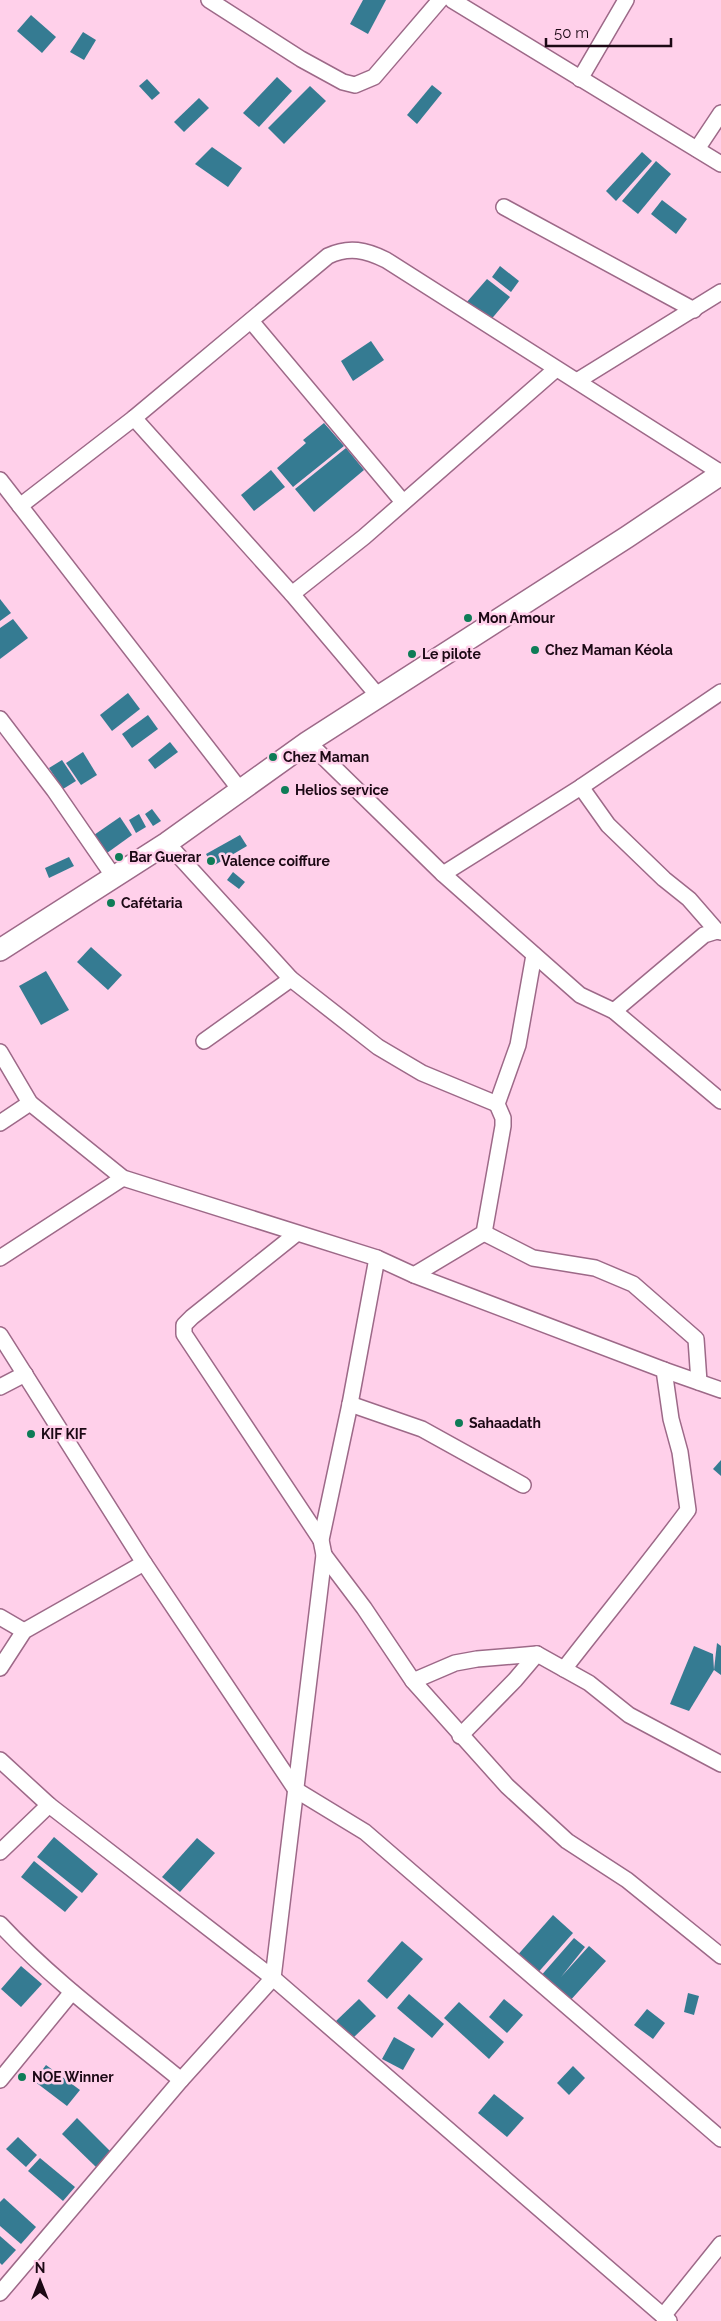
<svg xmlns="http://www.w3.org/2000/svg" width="721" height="2321" viewBox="0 0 721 2321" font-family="Raleway,sans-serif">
<rect width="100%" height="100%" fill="#ffd0ea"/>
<g fill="#357b92">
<polygon points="363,0 386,0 368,34 350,24"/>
<polygon points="31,15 56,37 42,53 17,31"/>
<polygon points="83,32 96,40 84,60 70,52"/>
<polygon points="277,77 292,91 259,127 243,113"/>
<polygon points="147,79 160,93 152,100 139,86"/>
<polygon points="432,85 442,93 417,124 407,115"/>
<polygon points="310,86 326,101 284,144 268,128"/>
<polygon points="199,98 209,108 184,132 174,122"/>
<polygon points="212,147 242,168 228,187 195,164"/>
<polygon points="642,152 652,161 616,201 606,191"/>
<polygon points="656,161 671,174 638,214 622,201"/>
<polygon points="662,200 687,219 676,234 651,214"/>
<polygon points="500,266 519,281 511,292 492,277"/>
<polygon points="487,279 510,297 489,322 466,303"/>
<polygon points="371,341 384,360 353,381 341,361"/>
<polygon points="324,423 344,446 293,487 277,468 306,443 303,440"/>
<polygon points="346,448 364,470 314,512 295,489"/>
<polygon points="271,470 285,487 254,511 241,495"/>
<polygon points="0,599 11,613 0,621"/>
<polygon points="13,619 28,638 0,659 0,628"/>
<polygon points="128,693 140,709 112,731 100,715"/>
<polygon points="148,715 158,729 132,748 122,734"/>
<polygon points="170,742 178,752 155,769 148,760"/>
<polygon points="83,752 97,775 81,785 66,763"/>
<polygon points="62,760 76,781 63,789 49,768"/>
<polygon points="152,809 161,821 153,826 145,814"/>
<polygon points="139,814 146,827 136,833 129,820"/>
<polygon points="120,817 132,835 107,853 94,835"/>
<polygon points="240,835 247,846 213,866 206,854"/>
<polygon points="69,857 74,866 49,878 45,868"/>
<polygon points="233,872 245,882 239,889 227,880"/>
<polygon points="91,947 122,975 108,990 77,962"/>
<polygon points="46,971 69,1010 41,1025 19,986"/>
<polygon points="721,1460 721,1476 713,1469"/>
<polygon points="717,1643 721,1646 721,1675 714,1670"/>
<polygon points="694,1646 713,1654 714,1670 689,1711 670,1704"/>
<polygon points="54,1837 98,1874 82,1893 37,1857"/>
<polygon points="197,1838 215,1853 180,1892 162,1877"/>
<polygon points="34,1861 78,1897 65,1912 21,1877"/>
<polygon points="553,1915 573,1933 535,1976 515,1958"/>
<polygon points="574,1938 585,1947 561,1977 589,1946 606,1961 568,2003 539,1978"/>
<polygon points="402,1941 423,1959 387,1999 367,1981"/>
<polygon points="21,1966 42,1984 21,2007 1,1989"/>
<polygon points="688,1993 699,1996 694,2015 684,2012"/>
<polygon points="409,1994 444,2024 432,2038 397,2008"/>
<polygon points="359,1999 376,2016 353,2038 336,2021"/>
<polygon points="504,1999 523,2015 507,2033 489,2017"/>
<polygon points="459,2002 504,2042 489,2059 444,2018"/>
<polygon points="647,2009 665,2023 653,2039 634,2025"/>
<polygon points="394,2037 415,2049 403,2070 382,2059"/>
<polygon points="46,2065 80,2090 67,2106 34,2081"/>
<polygon points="573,2066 585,2078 569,2095 557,2083"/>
<polygon points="494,2094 524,2118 507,2137 478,2113"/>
<polygon points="77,2118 112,2153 97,2168 62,2134"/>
<polygon points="18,2137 37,2155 26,2167 6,2149"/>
<polygon points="40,2158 75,2187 63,2201 28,2171"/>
<polygon points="4,2198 36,2227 21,2244 0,2226 0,2202"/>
<polygon points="0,2236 16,2250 2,2265 0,2263"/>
</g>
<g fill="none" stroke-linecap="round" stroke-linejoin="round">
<defs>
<g id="minor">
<polyline points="209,0 301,59 343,82 355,85 374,77 440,0"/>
<polyline points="452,0 721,164"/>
<polyline points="580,79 626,0"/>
<polyline points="697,149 721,113"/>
<polyline points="504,207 694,310"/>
<polyline points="251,321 403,502"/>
<polyline points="577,381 721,292"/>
<polyline points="134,418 292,594 379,697"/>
<polyline points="0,480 241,791"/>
<path d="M 20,506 L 134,418 L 328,256 C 349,246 366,250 386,260 L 721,473"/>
<polyline points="292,594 364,537 556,369"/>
<polyline points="0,719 54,790 114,877"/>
<polyline points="308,742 443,874 580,995 614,1011 721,1101"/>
<polyline points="581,787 608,825 664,879 689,899 717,931"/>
<polyline points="167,843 291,979 378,1047 422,1073 497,1104"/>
<polyline points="443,874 581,787 721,692"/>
<polyline points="614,1011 704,935 717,931 721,932"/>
<polyline points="204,1041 291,979"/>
<polyline points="0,1052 30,1103 123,1178 377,1258"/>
<polyline points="0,1123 30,1103"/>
<polyline points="484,1233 533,1258 595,1268 633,1284 696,1339 699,1382"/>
<polyline points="296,1234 192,1317 184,1325 184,1334 321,1540"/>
<polyline points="0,1258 123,1178"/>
<path d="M 414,1275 L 664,1370 L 671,1419 L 680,1452 L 688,1510 C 648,1564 605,1616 564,1669"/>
<polyline points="0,1335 144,1563 296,1790 365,1832 721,2139"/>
<polyline points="664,1370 721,1390"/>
<polyline points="0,1387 25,1374"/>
<polyline points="350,1404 422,1429 523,1485"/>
<polyline points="324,1555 364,1608 413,1681 507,1786 567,1841 627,1880 721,1956"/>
<polyline points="0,1617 24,1631"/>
<polyline points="0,1668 24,1631 144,1563"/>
<polyline points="413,1681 455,1663 477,1659 537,1654 589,1683 629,1715 721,1764"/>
<polyline points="460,1736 515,1680 537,1654"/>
<polyline points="0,1760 49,1805 273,1978 669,2321"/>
<polyline points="0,1852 49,1805"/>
<path d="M 0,1924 C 54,1982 119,2029 181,2080"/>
<polyline points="0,2080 72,1992"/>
<polyline points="0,2293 181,2080 273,1978 324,1555 321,1540 350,1404 377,1258 414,1275 484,1233 503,1126 503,1118 497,1104 518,1045 534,955"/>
<polyline points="663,2316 721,2244"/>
</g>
<polyline id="secondary" points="0,950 167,843 308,742 627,537 721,474"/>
</defs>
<use href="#minor" stroke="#9d6988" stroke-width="18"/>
<use href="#secondary" stroke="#9d6988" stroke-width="24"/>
<use href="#minor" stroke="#fff" stroke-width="15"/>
<use href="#secondary" stroke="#fff" stroke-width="21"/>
</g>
<g fill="#0e7c57" stroke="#ffd0ea" stroke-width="2">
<circle cx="468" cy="618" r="5"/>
<circle cx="535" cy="650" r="5"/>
<circle cx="412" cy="654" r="5"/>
<circle cx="273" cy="757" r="5"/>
<circle cx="285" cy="790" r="5"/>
<circle cx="119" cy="857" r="5"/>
<circle cx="211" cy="861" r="5"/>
<circle cx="111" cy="903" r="5"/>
<circle cx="459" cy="1423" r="5"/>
<circle cx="31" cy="1434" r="5"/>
<circle cx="22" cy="2077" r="5"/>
</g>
<g text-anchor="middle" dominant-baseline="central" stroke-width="5" stroke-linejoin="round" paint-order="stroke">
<g font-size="14" font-weight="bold" fill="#1c0915" stroke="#ffd0ea" text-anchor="start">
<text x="478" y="618">Mon Amour</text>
<text x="545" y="650">Chez Maman Kéola</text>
<text x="422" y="654">Le pilote</text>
<text x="283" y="757">Chez Maman</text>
<text x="295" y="790">Helios service</text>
<text x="129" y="857">Bar Guerar</text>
<text x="221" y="861">Valence coiffure</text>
<text x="121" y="903">Cafétaria</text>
<text x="469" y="1423">Sahaadath</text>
<text x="41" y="1434">KIF KIF</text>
<text x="32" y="2077">NOE Winner</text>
</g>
</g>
<g transform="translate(40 2281)" stroke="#ffd0ea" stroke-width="4" paint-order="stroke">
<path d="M0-4L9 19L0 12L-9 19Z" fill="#1c0915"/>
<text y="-8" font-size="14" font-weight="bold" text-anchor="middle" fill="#1c0915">N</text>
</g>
<path d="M546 38v8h125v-8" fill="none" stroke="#1c0915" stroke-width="2.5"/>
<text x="554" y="38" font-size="15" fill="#1c0915" stroke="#ffd0ea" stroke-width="4" paint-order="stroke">50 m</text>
</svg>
